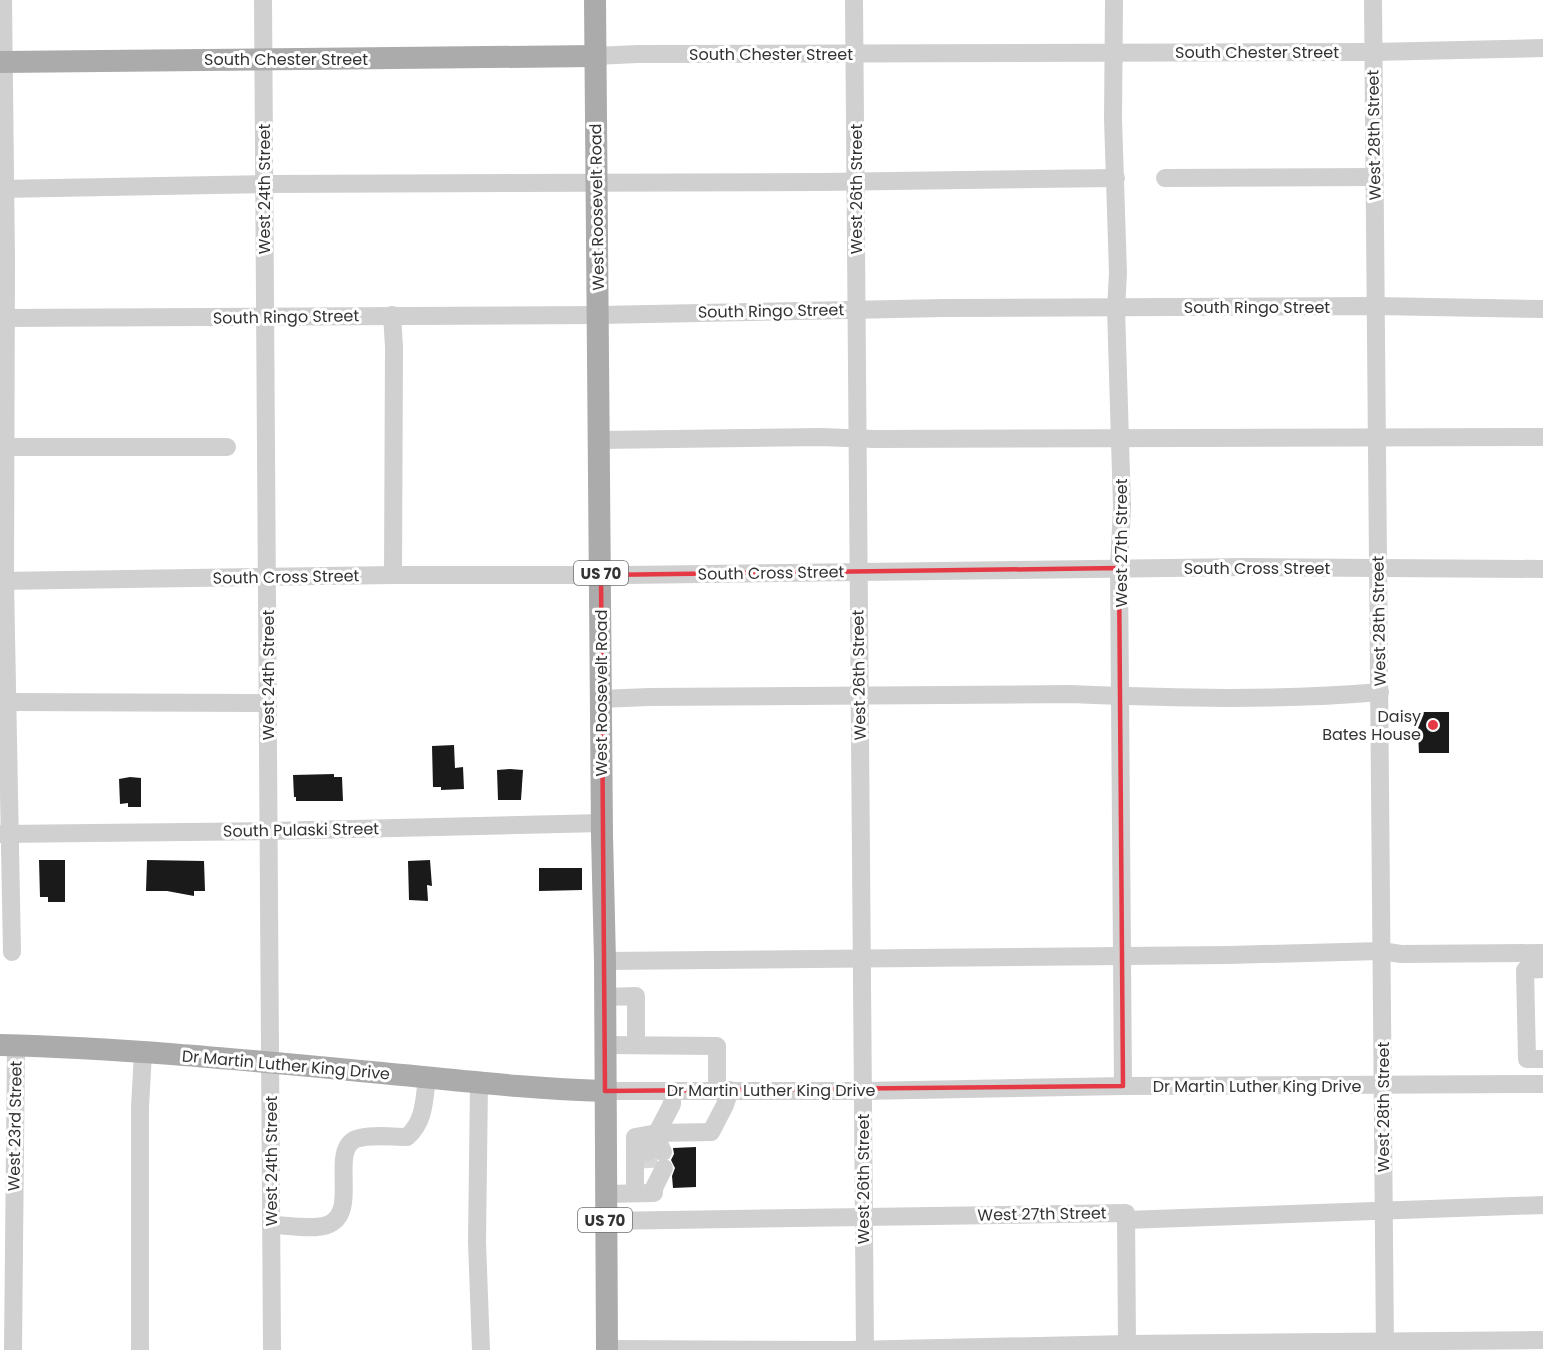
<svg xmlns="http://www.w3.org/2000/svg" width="1543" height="1350" viewBox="0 0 1543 1350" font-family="Poppins,sans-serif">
<rect width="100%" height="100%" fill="#fff"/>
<g fill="#1a1a1a">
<polygon points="1417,712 1449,712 1449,753 1419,753"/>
<polygon points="454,745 455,768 463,767 464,789 441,790 441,787 433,787 432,746"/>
<polygon points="510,769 523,770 521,800 498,800 497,770"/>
<polygon points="334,774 334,777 342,777 343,801 296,801 296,797 294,797 293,775"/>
<polygon points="130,777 141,778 141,807 128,807 128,803 120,804 119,779"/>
<polygon points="39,860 65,860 65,902 48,902 48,897 40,897"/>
<polygon points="147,860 204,861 205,891 194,891 194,896 167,891 146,891"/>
<polygon points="430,860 432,886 427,885 428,901 409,900 408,861"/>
<polygon points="539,868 582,868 582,890 539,891"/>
<polygon points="696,1147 696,1187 673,1188 672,1176 675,1168 671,1160 674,1154 673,1148"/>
</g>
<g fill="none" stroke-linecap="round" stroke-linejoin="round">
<polyline stroke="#d6d6d6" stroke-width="18" stroke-dasharray="18 9" stroke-linecap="butt" points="648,1152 649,1168"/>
<g stroke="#d0d0d0" stroke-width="18">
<polyline points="3,0 6,260 5,581 12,952"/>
<polyline points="263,0 272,1350"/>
<polyline points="854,0 865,1350"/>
<polyline points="1114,0 1113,119 1118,273 1116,308 1122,507 1119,568 1123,1086"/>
<polyline points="1373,0 1385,1350"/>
<polyline points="595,56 638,54 1373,52 1543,48"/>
<polyline points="1165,178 1375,177"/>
<polyline points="0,189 264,184 821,182 1116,178"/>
<polyline points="392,315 394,347 393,575"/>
<polyline points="0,318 599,315 944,308 1376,306 1543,309"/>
<polyline points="600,440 820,437 874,439 1543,437"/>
<polyline points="0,447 227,447"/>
<polyline points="0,581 393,575 624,575 1244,567 1543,569"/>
<path d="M 600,699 L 649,697 L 1071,694 C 1173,698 1277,701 1380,692"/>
<polyline points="8,702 268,703"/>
<polyline points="0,834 269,831 602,823"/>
<polyline points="605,961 1229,955 1381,951 1401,954 1543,953"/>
<polyline points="1543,969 1525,970 1527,1059 1543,1059"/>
<polyline points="605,997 636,996 636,1045"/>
<polyline points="605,1045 717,1046 717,1090"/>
<polyline points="479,1083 477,1242 481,1350"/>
<polyline points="605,1091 863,1091 1123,1086 1543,1084"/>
<polyline points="657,1139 657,1133 672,1104 672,1091"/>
<polyline points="648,1152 657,1139 663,1152"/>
<polyline points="635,1193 635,1137 657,1133 711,1132 725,1105 730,1090"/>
<polyline points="605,1194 654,1193 654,1188 664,1168"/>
<polyline points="1126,1220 1543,1205"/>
<polyline points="605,1221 1126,1213 1127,1344"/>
<path d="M 271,1225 C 286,1225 314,1230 327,1225 C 361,1213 328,1151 356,1139 C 371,1134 391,1137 407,1137 C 425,1121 424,1100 427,1078"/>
<polyline points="607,1349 850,1350 1127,1344 1543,1340"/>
<polyline points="13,1350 16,1045"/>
<polyline points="140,1350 140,1107 143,1053"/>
</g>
<g stroke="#ababab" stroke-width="22">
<polyline points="595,0 602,835 605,961 607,1350"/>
<polyline points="0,62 595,56"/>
<path d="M 0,1045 C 127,1048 255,1061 382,1073 C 456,1080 530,1089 605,1091"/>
</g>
</g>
<path fill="none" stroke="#e63946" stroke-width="4.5" stroke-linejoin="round" d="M 1119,568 L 1123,1086 L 605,1091 L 601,575 Z"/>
<circle fill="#e63946" stroke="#fff" stroke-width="2" cx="1433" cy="725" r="6"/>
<g text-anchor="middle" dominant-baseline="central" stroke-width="6" stroke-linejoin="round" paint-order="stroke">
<g fill="#fff" stroke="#707070" stroke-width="1.5">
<rect x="574" y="561" width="54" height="24" rx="4.5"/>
<rect x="578" y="1208" width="54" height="24" rx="4.5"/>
</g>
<g font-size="15" font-weight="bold" fill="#333">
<text x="601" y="573">US 70</text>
<text x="605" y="1220">US 70</text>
</g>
<g font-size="16" fill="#333" stroke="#fff">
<text x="1257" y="52">South Chester Street</text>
<text x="771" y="54">South Chester Street</text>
<text x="286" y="59">South Chester Street</text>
<text transform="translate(1374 135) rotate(-91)">West 28th Street</text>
<text transform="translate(264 189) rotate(-90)">West 24th Street</text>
<text transform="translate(856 189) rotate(-90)">West 26th Street</text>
<text transform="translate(597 207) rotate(-91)">West Roosevelt Road</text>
<text x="1257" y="307">South Ringo Street</text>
<text transform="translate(771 311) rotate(-1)">South Ringo Street</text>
<text transform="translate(286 317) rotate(-1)">South Ringo Street</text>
<text transform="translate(1121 543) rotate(-90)">West 27th Street</text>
<text x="1257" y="568">South Cross Street</text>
<text transform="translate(771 573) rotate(-1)">South Cross Street</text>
<text transform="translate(286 577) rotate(-1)">South Cross Street</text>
<text transform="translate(1379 621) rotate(-91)">West 28th Street</text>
<text transform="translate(268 675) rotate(-90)">West 24th Street</text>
<text transform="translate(859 675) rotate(-91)">West 26th Street</text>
<text transform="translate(601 693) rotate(-90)">West Roosevelt Road</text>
<text transform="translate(301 830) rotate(-1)">South Pulaski Street</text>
<text transform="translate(286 1065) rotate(5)">Dr Martin Luther King Drive</text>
<text x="1257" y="1086">Dr Martin Luther King Drive</text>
<text x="771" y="1090">Dr Martin Luther King Drive</text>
<text transform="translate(1383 1107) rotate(-90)">West 28th Street</text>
<text transform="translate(15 1126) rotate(-89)">West 23rd Street</text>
<text transform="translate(271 1161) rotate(-90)">West 24th Street</text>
<text transform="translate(863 1179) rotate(-90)">West 26th Street</text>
<text transform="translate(1042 1214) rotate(-1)">West 27th Street</text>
</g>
<g font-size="16" fill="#333" stroke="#fff" text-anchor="end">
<text x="1421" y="716">Daisy<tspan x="1421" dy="18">Bates House</tspan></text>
</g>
</g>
</svg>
